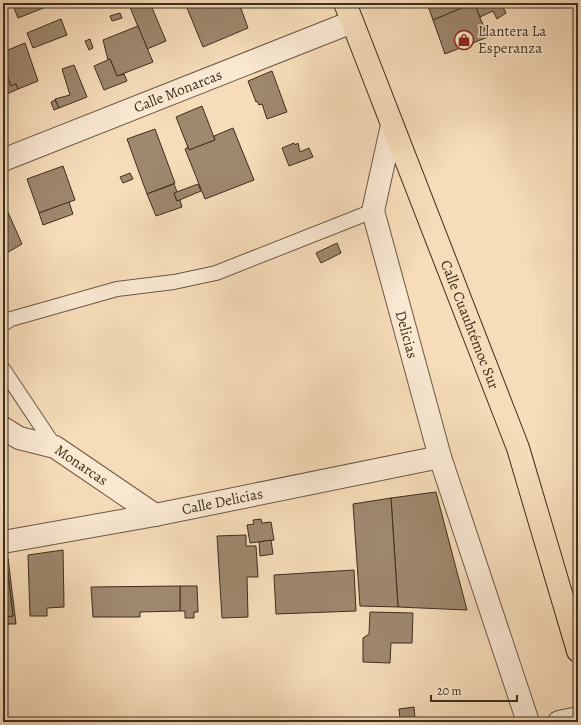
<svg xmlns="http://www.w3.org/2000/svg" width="581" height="725" viewBox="0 0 581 725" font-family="Alegreya,serif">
<rect width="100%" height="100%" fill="#f6dcb9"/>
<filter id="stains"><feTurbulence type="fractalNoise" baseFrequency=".005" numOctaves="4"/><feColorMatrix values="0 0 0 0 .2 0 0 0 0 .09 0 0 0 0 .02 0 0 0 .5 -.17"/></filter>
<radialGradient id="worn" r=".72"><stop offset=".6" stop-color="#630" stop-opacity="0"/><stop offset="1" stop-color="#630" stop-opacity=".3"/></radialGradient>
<g fill="#9e886e" stroke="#3e2e1d">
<polygon points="12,3 56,3 18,18"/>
<polygon points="142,3 150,3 166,41 147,49 130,7"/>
<polygon points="185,3 239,3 248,28 203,47"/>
<polygon points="427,3 501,3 506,13 497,19 493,11 480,17 474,3 433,20"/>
<polygon points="474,3 488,37 445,54 433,20"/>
<polygon points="120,13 122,18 112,21 110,16"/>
<polygon points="61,19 67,35 33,48 27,33"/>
<polygon points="138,26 153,62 117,76 110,59 108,60 103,40"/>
<polygon points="90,39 93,48 89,50 85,41"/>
<polygon points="25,43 38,81 18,89 16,84 11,86 5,71 3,72 3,52"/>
<polygon points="110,59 117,76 124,74 127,81 104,90 94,66"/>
<polygon points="74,65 87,97 59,108 55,99 70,95 62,69"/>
<polygon points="5,71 11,86 16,84 18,89 7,94 3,84 3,72"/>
<polygon points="272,71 287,112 267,119 262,104 259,105 257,101 256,102 248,81"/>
<polygon points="55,100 59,108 54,110 51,102"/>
<polygon points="202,106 215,140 189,150 176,117"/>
<polygon points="233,128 254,180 205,199 185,149 188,147 189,150 215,140 214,136"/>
<polygon points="155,129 175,183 147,194 127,139"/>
<polygon points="294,143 295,145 298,143 300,152 309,148 313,157 289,166 282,148"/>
<polygon points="63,166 75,200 39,213 27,179"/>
<polygon points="130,173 133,179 123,183 120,177"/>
<polygon points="174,184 177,192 174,193 177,201 180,200 182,207 156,216 147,194"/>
<polygon points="198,184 201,191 177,201 174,193"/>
<polygon points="3,201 22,244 5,254 3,249"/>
<polygon points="69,202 73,214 43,225 39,213"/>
<polygon points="337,243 341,253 321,263 316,253"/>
<polygon points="436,492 467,610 398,607 391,498"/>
<polygon points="391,498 398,607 360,606 353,504"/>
<polygon points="261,519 262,523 271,522 274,540 250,543 247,525 254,524 253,520"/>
<polygon points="246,535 246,546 256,546 258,577 247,577 248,617 222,618 217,536"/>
<polygon points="271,540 273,554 260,556 259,542"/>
<polygon points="63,550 64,607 47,608 47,616 30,616 28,555"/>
<polygon points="3,558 8,558 16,624 3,624 3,617 13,616 7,567 5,567"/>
<polygon points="3,562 5,562 5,567 7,567 13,616 3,617"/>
<polygon points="354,570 356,611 276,614 274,575"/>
<polygon points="180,586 197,586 198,612 194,612 194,618 185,618 185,611 180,611"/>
<polygon points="180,586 180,611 140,612 140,617 93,617 91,587"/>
<polygon points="370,612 413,613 412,643 391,643 390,663 363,662 363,638 369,634"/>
<polygon points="414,707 415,718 400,719 399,709"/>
</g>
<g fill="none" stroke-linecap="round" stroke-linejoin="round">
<defs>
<g id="lane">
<polyline points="3,324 11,319 117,289 174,282 216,273 373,211"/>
<polyline points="3,369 55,447"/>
</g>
<g id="street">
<path id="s1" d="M 392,125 L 373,211 L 440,457 L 528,722"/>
<path id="s2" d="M 3,160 L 352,22"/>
<path id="s3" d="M 3,428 L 19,438 L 55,447 L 155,515"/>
<path id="s4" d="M 3,542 L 155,515 L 440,457"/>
<polyline points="559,722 578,718"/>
</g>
<g id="primary">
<path id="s5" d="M 345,3 L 518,448 L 578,651"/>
</g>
</defs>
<use href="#lane" stroke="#6c5a44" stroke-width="16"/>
<use href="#street" stroke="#6c5a44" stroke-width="24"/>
<use href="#primary" stroke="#3e2e1d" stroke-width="24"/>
<use href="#lane" stroke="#f9e8d2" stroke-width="14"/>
<use href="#street" stroke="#f9e8d2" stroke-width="22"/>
<use href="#primary" stroke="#f6dcb9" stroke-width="22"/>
</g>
<defs>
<symbol id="shop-ring" viewBox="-11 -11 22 22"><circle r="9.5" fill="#f9e8d2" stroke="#8f2418" stroke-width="1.5"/><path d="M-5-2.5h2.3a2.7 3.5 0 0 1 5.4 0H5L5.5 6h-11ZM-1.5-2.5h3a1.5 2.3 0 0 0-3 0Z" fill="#8f2418"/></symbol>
</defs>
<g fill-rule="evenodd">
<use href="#shop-ring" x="453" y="29" width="22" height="22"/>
</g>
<g text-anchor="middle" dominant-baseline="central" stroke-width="3" stroke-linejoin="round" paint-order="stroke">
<g font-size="15" fill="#3e2e1d" stroke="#f9e8d2" text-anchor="start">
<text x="478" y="31">Llantera La<tspan x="478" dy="17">Esperanza</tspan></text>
</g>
<g font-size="15" fill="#3e2e1d" stroke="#f9e8d2">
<text stroke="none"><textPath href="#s2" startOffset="188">Calle Monarcas</textPath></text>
<text stroke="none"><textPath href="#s5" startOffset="345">Calle Cuauhtémoc Sur</textPath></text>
<text stroke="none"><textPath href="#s1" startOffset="216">Delicias</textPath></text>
<text stroke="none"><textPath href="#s3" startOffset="88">Monarcas</textPath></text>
<text stroke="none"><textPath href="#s4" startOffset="223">Calle Delicias</textPath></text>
</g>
</g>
<rect width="581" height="725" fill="none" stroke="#f6dcb9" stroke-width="16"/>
<rect x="4" y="4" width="573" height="717" fill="none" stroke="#3e2e1d" stroke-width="2"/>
<rect x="8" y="8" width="565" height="709" fill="none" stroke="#3e2e1d"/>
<path d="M431 695v6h86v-6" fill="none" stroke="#3e2e1d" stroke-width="2"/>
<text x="437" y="695" font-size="12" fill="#3e2e1d" stroke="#f9e8d2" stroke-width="3" paint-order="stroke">20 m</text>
<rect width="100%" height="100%" filter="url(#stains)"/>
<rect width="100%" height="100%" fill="url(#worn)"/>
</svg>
